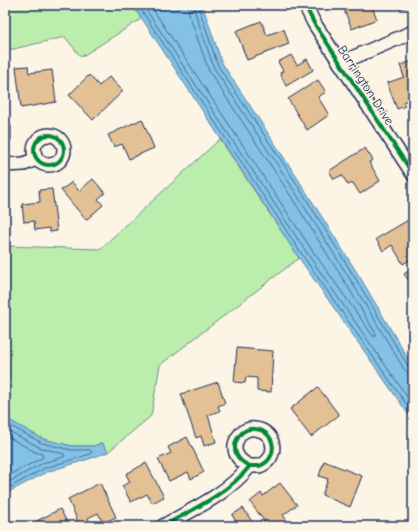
<svg xmlns="http://www.w3.org/2000/svg" width="418" height="531" viewBox="0 0 418 531" font-family="'Comic Neue',sans-serif">
<rect width="100%" height="100%" fill="#fcf5e5"/>
<filter id="ink" filterUnits="userSpaceOnUse"><feTurbulence type="fractalNoise" baseFrequency=".025" numOctaves="2"/><feDisplacementMap in="SourceGraphic" scale="8" xChannelSelector="R" yChannelSelector="G"/><feConvolveMatrix kernelMatrix="1 2 1 2 8 2 1 2 1" color-interpolation-filters="sRGB"/></filter>
<g filter="url(#ink)">
<g fill="#bbedad" stroke="#6b8e86">
<polygon points="5,5 133,5 141,19 81,57 65,37 5,51"/>
<polygon points="220,139 299,258 160,365 151,416 108,452 102,443 93,446 72,446 43,439 5,418 5,246 100,249"/>
</g>
<g fill="#83c2e4" stroke="#5987ae">
<polygon points="133,5 204,5 204,10 222,63 298,179 361,279 413,367 413,421 299,258"/>
<polygon points="5,418 43,439 72,446 93,446 102,443 108,452 92,458 47,472 5,494"/>
</g>
<g fill="none" stroke-linecap="round" stroke-linejoin="round">
<g stroke="#456a94" stroke-width="1">
<polyline points="138,5 303,256 413,414"/>
<polyline points="143,5 307,253 413,405"/>
<polyline points="150,5 312,250 373,336 375,337 376,334 348,287 285,187 209,71 189,14 189,5"/>
<polyline points="195,5 195,12 214,68 290,184 353,284 404,369 408,373 413,374"/>
<polyline points="200,5 200,11 218,66 295,181 357,281 408,366 410,368 413,368"/>
<polyline points="5,423 42,443 71,450 90,450 92,452 90,454 45,468 5,490"/>
<polyline points="5,429 39,447 64,454 65,455 64,457 43,463 5,484"/>
<polyline points="5,435 35,452 42,454 43,456 42,458 5,477"/>
</g>
</g>
<g fill="#e4c095" stroke="#1b2f5e">
<polygon points="259,5 276,5 276,7 260,9"/>
<polygon points="342,5 371,5 377,19 352,29"/>
<polygon points="398,5 412,5 400,9"/>
<polygon points="261,21 267,35 284,29 289,44 247,60 236,31"/>
<polygon points="291,55 297,65 307,59 313,70 286,86 280,73 283,71 278,62"/>
<polygon points="413,61 413,98 403,102 405,106 397,109 387,83 404,77 400,65"/>
<polygon points="28,66 29,73 52,70 56,102 21,108 16,67"/>
<polygon points="89,75 99,86 109,77 123,91 93,120 69,95"/>
<polygon points="318,80 326,92 318,97 329,115 307,130 288,99"/>
<polygon points="5,99 6,126 11,126 11,140 5,141"/>
<polygon points="142,119 154,148 129,159 122,144 114,147 108,135"/>
<polygon points="365,148 373,160 369,162 380,181 360,194 353,183 348,185 342,175 334,179 329,171"/>
<polygon points="93,179 105,193 98,199 103,205 86,220 61,190 72,182 79,191"/>
<polygon points="52,189 57,231 50,232 49,228 35,230 34,221 24,222 22,204 40,202 39,190"/>
<polygon points="410,219 413,225 413,258 403,264 392,245 383,251 376,239"/>
<polygon points="413,268 413,286 404,274"/>
<polygon points="237,348 273,351 271,392 257,391 257,378 246,377 245,383 234,382"/>
<polygon points="218,382 225,403 218,406 220,411 208,415 216,442 204,446 201,436 196,438 181,394"/>
<polygon points="318,387 339,415 311,437 290,409"/>
<polygon points="187,437 204,472 191,479 188,472 169,481 158,459 171,453 168,447"/>
<polygon points="324,461 362,476 350,507 322,495 328,479 319,476"/>
<polygon points="146,463 164,497 152,503 147,494 131,502 122,486 130,482 126,474"/>
<polygon points="100,483 116,517 103,523 98,513 88,518 90,522 80,526 68,499"/>
<polygon points="280,483 297,505 283,515 291,526 268,526 250,502 261,493 263,496"/>
<polygon points="243,508 255,526 232,526 237,523 232,515"/>
<polygon points="60,509 69,526 32,526 31,524"/>
</g>
<g fill="none" stroke-linecap="round" stroke-linejoin="round">
<defs>
<g id="minor">
<polyline points="305,5 314,23 413,174"/>
<polyline points="340,63 413,32"/>
<circle cx="49" cy="150" r="15"/>
<polyline points="5,165 24,164 36,159"/>
<path d="M 163,526 C 194,509 227,494 250,466 C 253,466 256,466 259,466 C 279,460 277,431 255,429 C 249,428 242,431 239,436 C 230,449 237,461 250,466"/>
</g>
</defs>
<use href="#minor" stroke="#1b2f5e" stroke-width="16"/>
<use href="#minor" stroke="#fcf5e5" stroke-width="13"/>
<defs>
<g id="cycleway">
<polyline points="305,5 314,23 413,174"/>
<circle cx="49" cy="150" r="15"/>
<path d="M 163,526 C 194,509 227,494 250,466 C 253,466 256,466 259,466 C 279,460 277,431 255,429 C 249,428 242,431 239,436 C 230,449 237,461 250,466"/>
</g>
</defs>
<use href="#cycleway" stroke="#fcf5e5" stroke-width="6"/>
<use href="#cycleway" stroke="#00873e" stroke-width="4"/>
</g>
</g>
<g text-anchor="middle" dominant-baseline="central" stroke-width="3" stroke-linejoin="round" paint-order="stroke">
<g font-size="13" fill="#1b2f5e" stroke="#fcf5e5">
<text transform="translate(366 85) rotate(57)">Barrington Drive</text>
</g>
</g>
<rect width="418" height="531" fill="none" stroke="#fcf5e5" stroke-width="20"/>
<rect x="10" y="10" width="398" height="511" fill="none" stroke="#1b2f5e" stroke-width="1.5" filter="url(#ink)"/>
</svg>
